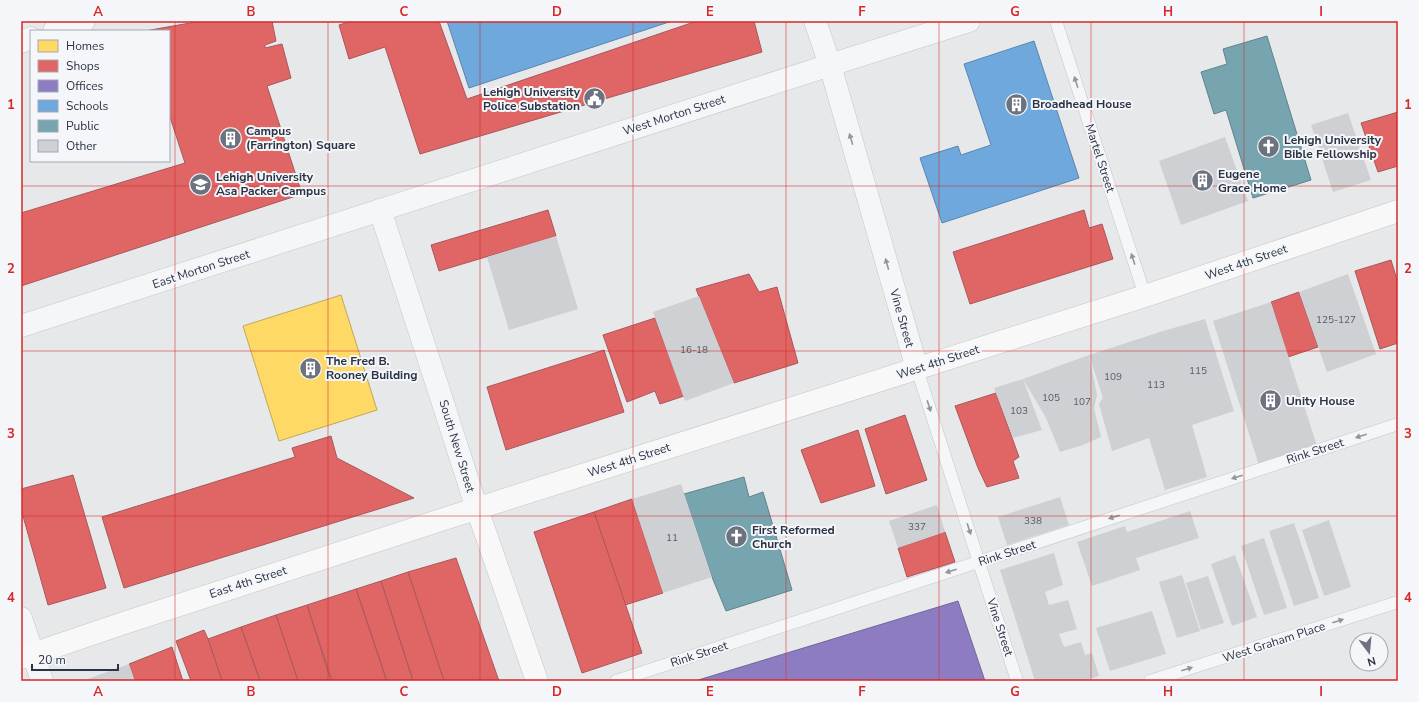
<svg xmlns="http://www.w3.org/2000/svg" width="1419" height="702" viewBox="0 0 1419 702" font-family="'Nunito Sans',sans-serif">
<rect width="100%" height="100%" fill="#e6e8ea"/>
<polygon fill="#ffd966" stroke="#bfa85c" points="341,295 377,410 279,441 243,326"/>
<g fill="#e06666" stroke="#aa575c">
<polygon points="201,21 272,21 276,41 265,45 265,48 282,44 291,78 267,86 302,194 21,286 21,213 185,163 169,114 169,31 145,31"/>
<polygon points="352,21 439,21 467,99 697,21 754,21 762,52 420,154 385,47 349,59 339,25"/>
<polygon points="1398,112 1398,166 1378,172 1361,123"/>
<polygon points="548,210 556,236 439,271 431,245"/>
<polygon points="1084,210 1089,228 1102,224 1113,259 970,304 953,252"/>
<polygon points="1391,260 1398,283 1398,343 1380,349 1355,271"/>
<polygon points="749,274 759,292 777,287 798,363 734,383 696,289"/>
<polygon points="1299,292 1318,347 1288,357 1271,302"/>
<polygon points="655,318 684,396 660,404 655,391 627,402 603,335"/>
<polygon points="604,350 624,412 506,450 487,387"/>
<polygon points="996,393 1019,457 1013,461 1019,478 987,487 978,468 955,406"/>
<polygon points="905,415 927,480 886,494 865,429"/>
<polygon points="858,430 875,486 821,503 801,450"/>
<polygon points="331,436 337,458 414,498 124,588 102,517 295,457 292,448"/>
<polygon points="73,475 106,588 48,605 21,509 21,489"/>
<polygon points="632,499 663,593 625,605 594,512"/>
<polygon points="594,512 642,653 582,673 534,532"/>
<polygon points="945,532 955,562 907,577 898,548"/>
<polygon points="456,558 499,681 444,681 408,572"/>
<polygon points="408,572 444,681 413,681 381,581"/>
<polygon points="381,581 413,681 387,681 356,589"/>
<polygon points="356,589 386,679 382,681 332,681 307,605"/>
<polygon points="307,605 331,681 298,681 276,615"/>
<polygon points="276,615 298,681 260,681 241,627"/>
<polygon points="241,627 260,681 222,681 208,639"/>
<polygon points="204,630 208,639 222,681 191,681 176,641"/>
<polygon points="172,647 183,681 135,681 129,664"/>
</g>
<polygon fill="#8e7cc3" stroke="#70669d" points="958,601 985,681 695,681"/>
<g fill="#6fa8dc" stroke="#5b85af">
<polygon points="447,21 672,21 469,88"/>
<polygon points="1034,41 1079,178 942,223 920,158 958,146 961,155 991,145 964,64"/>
</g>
<g fill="#76a5af" stroke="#60838f">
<polygon points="1267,36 1311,180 1253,198 1226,110 1214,114 1201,72 1227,64 1223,49"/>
<polygon points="744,477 749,497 763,492 792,590 726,611 712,577 684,494"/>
</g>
<g fill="#ced0d3">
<polygon points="1348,113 1371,180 1333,192 1311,125"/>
<polygon points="1225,137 1248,201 1181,225 1159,161"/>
<polygon points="556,236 578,309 509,330 487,257"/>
<polygon points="1348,274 1376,354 1327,372 1299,292"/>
<polygon points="699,296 734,383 685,401 653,312"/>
<polygon points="1271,302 1317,446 1259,465 1213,321"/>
<polygon points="1205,319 1234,411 1192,425 1207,477 1165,490 1149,438 1112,451 1099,404 1103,398 1089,355 1163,331"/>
<polygon points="1089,355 1097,395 1094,408 1101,437 1083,445 1060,452 1046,418 1023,379"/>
<polygon points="1023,379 1042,430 1013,438 994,388"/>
<polygon points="681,484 712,577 663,593 632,499"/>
<polygon points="1060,497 1069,525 1007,545 998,517"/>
<polygon points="937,505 945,532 898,548 889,521"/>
<polygon points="1190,511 1199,538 1136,558 1140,570 1092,586 1077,542 1125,526 1127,532"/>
<polygon points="1329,520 1351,587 1324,596 1302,530"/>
<polygon points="1294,523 1319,598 1294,606 1269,531"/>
<polygon points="1264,538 1287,608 1264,615 1241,546"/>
<polygon points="1054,553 1063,585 1045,592 1049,605 1068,600 1077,629 1059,634 1064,647 1081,642 1085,655 1092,653 1099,676 1082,681 1035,681 1000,570"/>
<polygon points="1235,555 1257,617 1232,626 1211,564"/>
<polygon points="1182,575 1200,631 1177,638 1159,582"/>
<polygon points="1208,576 1224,623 1201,630 1186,583"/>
<polygon points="1152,611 1166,654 1110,671 1096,628"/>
<polygon points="129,664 135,681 82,681"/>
</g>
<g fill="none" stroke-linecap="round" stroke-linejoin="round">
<defs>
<g id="lane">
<polyline points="1056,21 1145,296"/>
<polyline points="917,369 1017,681"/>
<polyline points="616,681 1398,424"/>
<polyline points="1150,681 1398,602"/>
</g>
<g id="street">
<polyline points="815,21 830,65 917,369"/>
<polyline points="54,31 84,21"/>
<polyline points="21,42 31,38"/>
<polyline points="380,210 441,397 477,509"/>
<polyline points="21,326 830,65 969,21"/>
<polyline points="21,618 42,681"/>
</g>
<g id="secondary">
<polyline points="477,509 537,681"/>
<polyline points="21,658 127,622 447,518 1145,296 1398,211"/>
</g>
</defs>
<use href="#lane" stroke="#c4c6c8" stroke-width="13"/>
<use href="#street" stroke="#c4c6c8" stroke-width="23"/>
<use href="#secondary" stroke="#c4c6c8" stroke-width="23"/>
<use href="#lane" stroke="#f5f6f7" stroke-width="12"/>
<use href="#street" stroke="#f5f6f7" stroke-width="22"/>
<use href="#secondary" stroke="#f8f8f8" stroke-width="22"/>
</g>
<defs><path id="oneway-solid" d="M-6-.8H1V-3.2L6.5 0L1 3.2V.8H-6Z"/></defs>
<g fill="#90959e">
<use href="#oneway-solid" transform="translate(1076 82) rotate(-108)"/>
<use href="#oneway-solid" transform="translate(851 139) rotate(-106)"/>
<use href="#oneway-solid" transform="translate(1133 259) rotate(-108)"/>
<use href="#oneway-solid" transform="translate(887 264) rotate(-106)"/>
<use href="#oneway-solid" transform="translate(929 406) rotate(72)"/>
<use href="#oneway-solid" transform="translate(1361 436) rotate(162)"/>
<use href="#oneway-solid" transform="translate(1237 477) rotate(162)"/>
<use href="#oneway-solid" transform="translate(1114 517) rotate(162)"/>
<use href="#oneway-solid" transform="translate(969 529) rotate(72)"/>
<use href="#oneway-solid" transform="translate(951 571) rotate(162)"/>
<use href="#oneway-solid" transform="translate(1338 621) rotate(-18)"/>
<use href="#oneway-solid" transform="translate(1187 669) rotate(-18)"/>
</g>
<path fill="none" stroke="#d62828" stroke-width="1" stroke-opacity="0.55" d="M 175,21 L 175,681M 328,21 L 328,681M 480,21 L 480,681M 633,21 L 633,681M 786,21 L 786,681M 939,21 L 939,681M 1091,21 L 1091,681M 1244,21 L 1244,681M 21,186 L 1398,186M 21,351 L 1398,351M 21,516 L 1398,516"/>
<defs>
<symbol id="civic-disc" viewBox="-11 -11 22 22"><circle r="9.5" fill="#6c737f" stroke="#f4f6f9"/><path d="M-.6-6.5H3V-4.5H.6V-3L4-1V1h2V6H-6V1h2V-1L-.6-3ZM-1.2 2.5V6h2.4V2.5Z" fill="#fff"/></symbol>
<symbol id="building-disc" viewBox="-11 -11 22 22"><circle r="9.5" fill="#6c737f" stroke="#f4f6f9"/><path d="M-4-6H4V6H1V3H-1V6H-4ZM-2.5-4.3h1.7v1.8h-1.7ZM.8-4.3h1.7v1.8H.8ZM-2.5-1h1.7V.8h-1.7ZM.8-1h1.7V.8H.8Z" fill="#fff"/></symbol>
<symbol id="church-disc" viewBox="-11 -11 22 22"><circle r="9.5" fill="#6c737f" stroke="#f4f6f9"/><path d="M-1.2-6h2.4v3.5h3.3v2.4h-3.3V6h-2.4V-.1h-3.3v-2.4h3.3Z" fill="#fff"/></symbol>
<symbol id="university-disc" viewBox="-11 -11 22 22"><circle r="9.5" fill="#6c737f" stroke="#f4f6f9"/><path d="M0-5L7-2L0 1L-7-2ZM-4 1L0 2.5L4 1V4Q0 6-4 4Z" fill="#fff"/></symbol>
</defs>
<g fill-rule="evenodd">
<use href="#civic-disc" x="582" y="86" width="25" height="25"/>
<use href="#building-disc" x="1004" y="92" width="25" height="25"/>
<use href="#building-disc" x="218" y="126" width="25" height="25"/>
<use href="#church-disc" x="1256" y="134" width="25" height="25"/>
<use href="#building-disc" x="1190" y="168" width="25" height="25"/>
<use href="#university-disc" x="188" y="172" width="25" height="25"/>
<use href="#building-disc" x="298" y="356" width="25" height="25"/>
<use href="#building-disc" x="1258" y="388" width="25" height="25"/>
<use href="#church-disc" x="724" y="524" width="25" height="25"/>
</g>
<g text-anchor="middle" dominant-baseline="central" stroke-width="4" stroke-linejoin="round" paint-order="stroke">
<g font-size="10" fill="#545c69">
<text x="1336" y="320">125-127</text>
<text x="694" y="350">16-18</text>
<text x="1198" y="371">115</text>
<text x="1113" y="377">109</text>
<text x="1156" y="385">113</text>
<text x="1051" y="398">105</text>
<text x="1082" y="402">107</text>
<text x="1019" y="411">103</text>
<text x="1033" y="521">338</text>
<text x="917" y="527">337</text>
<text x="672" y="538">11</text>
</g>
<g font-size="12" font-weight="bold" fill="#2b3445" stroke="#f4f6f9" text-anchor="start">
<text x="580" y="92" text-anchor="end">Lehigh University<tspan x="580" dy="14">Police Substation</tspan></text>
<text x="1032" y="104">Broadhead House</text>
<text x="246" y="131">Campus<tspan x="246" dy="14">(Farrington) Square</tspan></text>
<text x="1284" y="140">Lehigh University<tspan x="1284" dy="14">Bible Fellowship</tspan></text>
<text x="1218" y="174">Eugene<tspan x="1218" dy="14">Grace Home</tspan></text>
<text x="216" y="177">Lehigh University<tspan x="216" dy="14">Asa Packer Campus</tspan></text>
<text x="326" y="361">The Fred B.<tspan x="326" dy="14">Rooney Building</tspan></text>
<text x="1286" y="401">Unity House</text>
<text x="752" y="530">First Reformed<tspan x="752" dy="14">Church</tspan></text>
</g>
<g font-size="12" fill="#2b3445" stroke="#f4f6f9">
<text transform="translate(674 115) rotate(-18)">West Morton Street</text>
<text transform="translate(1100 158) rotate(72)">Martel Street</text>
<text transform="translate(1246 262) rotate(-19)">West 4th Street</text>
<text transform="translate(201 269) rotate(-18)">East Morton Street</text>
<text transform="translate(902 318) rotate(74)">Vine Street</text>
<text transform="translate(938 362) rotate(-18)">West 4th Street</text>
<text transform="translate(457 446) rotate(73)">South New Street</text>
<text transform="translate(1315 451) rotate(-18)">Rink Street</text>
<text transform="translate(629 460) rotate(-18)">West 4th Street</text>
<text transform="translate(1007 553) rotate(-18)">Rink Street</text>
<text transform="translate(248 582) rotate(-18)">East 4th Street</text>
<text transform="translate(1000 627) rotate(72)">Vine Street</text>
<text transform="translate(1274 642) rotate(-18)">West Graham Place</text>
<text transform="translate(699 654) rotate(-18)">Rink Street</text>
</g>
</g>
<rect width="1419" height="702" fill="none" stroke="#f4f6f9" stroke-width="44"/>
<rect x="30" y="30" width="140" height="132" fill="#f4f6f9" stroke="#a4a8b1"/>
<rect x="38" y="40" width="20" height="12" fill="#ffd966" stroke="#a4a8b1"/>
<text x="66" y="50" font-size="12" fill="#2b3445">Homes</text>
<rect x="38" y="60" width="20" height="12" fill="#e06666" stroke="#a4a8b1"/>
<text x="66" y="70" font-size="12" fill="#2b3445">Shops</text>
<rect x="38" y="80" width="20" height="12" fill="#8e7cc3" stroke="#a4a8b1"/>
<text x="66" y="90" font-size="12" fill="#2b3445">Offices</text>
<rect x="38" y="100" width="20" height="12" fill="#6fa8dc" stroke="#a4a8b1"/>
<text x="66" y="110" font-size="12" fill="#2b3445">Schools</text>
<rect x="38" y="120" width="20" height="12" fill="#76a5af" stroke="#a4a8b1"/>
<text x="66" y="130" font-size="12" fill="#2b3445">Public</text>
<rect x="38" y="140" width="20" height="12" fill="#ced0d3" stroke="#a4a8b1"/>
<text x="66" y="150" font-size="12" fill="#2b3445">Other</text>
<g transform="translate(1369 652) rotate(164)"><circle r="19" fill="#f4f6f9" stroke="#a4a8b1"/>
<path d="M0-3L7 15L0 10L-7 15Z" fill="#6c737f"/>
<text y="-6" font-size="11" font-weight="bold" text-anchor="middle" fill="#2b3445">N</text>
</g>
<path d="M32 664v6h86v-6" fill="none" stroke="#2b3445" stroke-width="2"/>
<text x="38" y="664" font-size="12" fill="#2b3445" stroke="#f4f6f9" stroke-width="3" paint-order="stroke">20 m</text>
<rect x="22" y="22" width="1375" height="658" fill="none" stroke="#d62828" stroke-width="1.5"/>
<g font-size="13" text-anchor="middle" font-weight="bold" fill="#d62828">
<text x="98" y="16">A</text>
<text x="251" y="16">B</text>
<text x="404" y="16">C</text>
<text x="557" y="16">D</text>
<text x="710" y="16">E</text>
<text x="862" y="16">F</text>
<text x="1015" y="16">G</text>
<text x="1168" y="16">H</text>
<text x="1321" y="16">I</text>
<text x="11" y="109">1</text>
<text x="1408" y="109">1</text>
<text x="11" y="273">2</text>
<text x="1408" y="273">2</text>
<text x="11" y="438">3</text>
<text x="1408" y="438">3</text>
<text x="11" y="602">4</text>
<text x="1408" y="602">4</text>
<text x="98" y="696">A</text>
<text x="251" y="696">B</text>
<text x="404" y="696">C</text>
<text x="557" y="696">D</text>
<text x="710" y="696">E</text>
<text x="862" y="696">F</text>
<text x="1015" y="696">G</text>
<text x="1168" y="696">H</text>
<text x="1321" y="696">I</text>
</g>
</svg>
